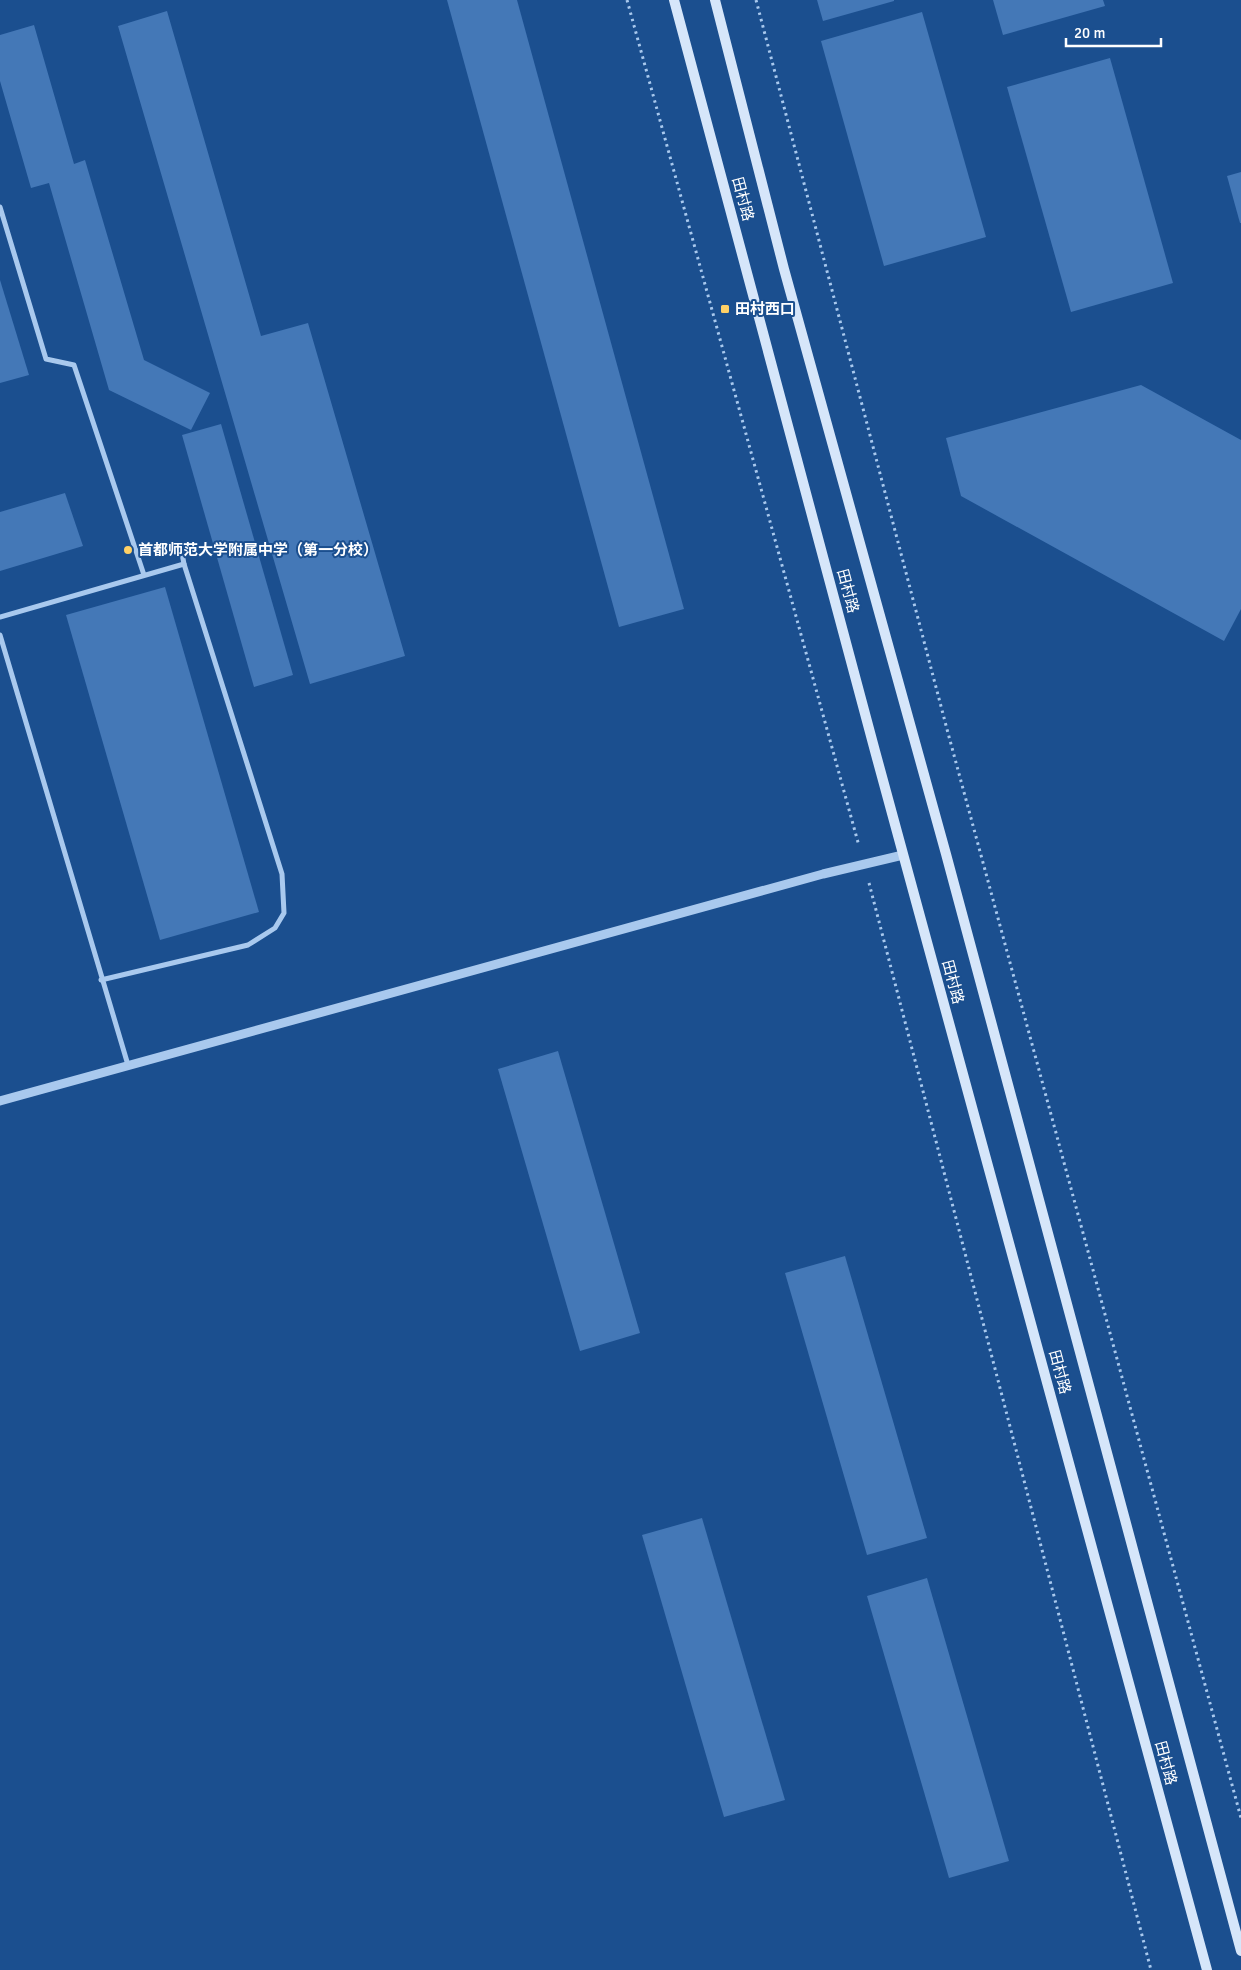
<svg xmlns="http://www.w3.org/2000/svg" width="1241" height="1970" viewBox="0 0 1241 1970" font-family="Signika,'Noto Sans SC',sans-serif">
<rect width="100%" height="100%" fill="#1b4f8f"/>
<g fill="#4478b7">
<polygon points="447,0 517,0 684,609 619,627"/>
<polygon points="817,0 894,0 894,1 823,21"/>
<polygon points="993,0 1103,0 1105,6 1003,35"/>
<polygon points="167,11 261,336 308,323 405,656 310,684 118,26"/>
<polygon points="922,12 986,237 884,266 821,41"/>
<polygon points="34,25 74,164 85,160 144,360 210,393 191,430 109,390 49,183 31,188 0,81 0,35"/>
<polygon points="1110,58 1173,283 1071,312 1007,87"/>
<polygon points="1241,172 1241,223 1240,223 1227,176"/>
<polygon points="0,280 29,375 0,383"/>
<polygon points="1141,385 1241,440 1241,609 1224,641 961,496 946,438"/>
<polygon points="221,424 293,675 254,687 182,435"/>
<polygon points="65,493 83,546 0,571 0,512"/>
<polygon points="165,587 259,912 160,940 66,615"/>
<polygon points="558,1051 640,1333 580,1351 498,1069"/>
<polygon points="845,1256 927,1538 867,1555 785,1273"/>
<polygon points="702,1518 785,1800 724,1817 642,1535"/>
<polygon points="927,1578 1009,1861 949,1878 867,1596"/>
</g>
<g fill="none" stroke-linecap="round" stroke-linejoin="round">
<g stroke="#a9c9ee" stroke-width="3" stroke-dasharray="2.5 4" stroke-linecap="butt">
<polyline points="627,0 859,846"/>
<polyline points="756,0 948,733 1241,1818"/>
<polyline points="869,883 1151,1970"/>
</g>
<g stroke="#a9c9ee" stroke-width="5">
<polyline points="0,207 46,359 74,365 144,575"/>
<polyline points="0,617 184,564"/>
<polyline points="0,635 128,1065"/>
<polyline points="101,980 248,945 275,928 284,913 282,874 184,564 181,548"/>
</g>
<polyline stroke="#a9c9ee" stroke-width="9" points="0,1101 823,874 903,855"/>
<g stroke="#d6e6fa" stroke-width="10">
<polyline points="674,0 875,751 1207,1970"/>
<polyline points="715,0 784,269 946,854 1241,1951"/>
</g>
</g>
<g fill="#ffd166" stroke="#1b4f8f" stroke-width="2">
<rect x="720" y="304" width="10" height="10" rx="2.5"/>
<circle cx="128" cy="550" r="5"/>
</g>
<g text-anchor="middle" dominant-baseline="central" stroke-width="4" stroke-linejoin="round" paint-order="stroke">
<g font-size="15" fill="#fff" stroke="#1b4f8f">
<text transform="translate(743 199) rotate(75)">田村路</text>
<text transform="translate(848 591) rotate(75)">田村路</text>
<text transform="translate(953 982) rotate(75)">田村路</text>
<text transform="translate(1060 1372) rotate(75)">田村路</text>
<text transform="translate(1166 1763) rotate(75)">田村路</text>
</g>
<g font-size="15" font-weight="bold" fill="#fff" stroke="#1b4f8f" text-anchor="start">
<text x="735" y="309">田村西口</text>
<text x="138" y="550">首都师范大学附属中学（第一分校）</text>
</g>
</g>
<path d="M1066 38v8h95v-8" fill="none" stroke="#ffffff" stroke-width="2.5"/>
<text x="1074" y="38" font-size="15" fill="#ffffff" stroke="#1b4f8f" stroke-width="4" paint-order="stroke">20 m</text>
</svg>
